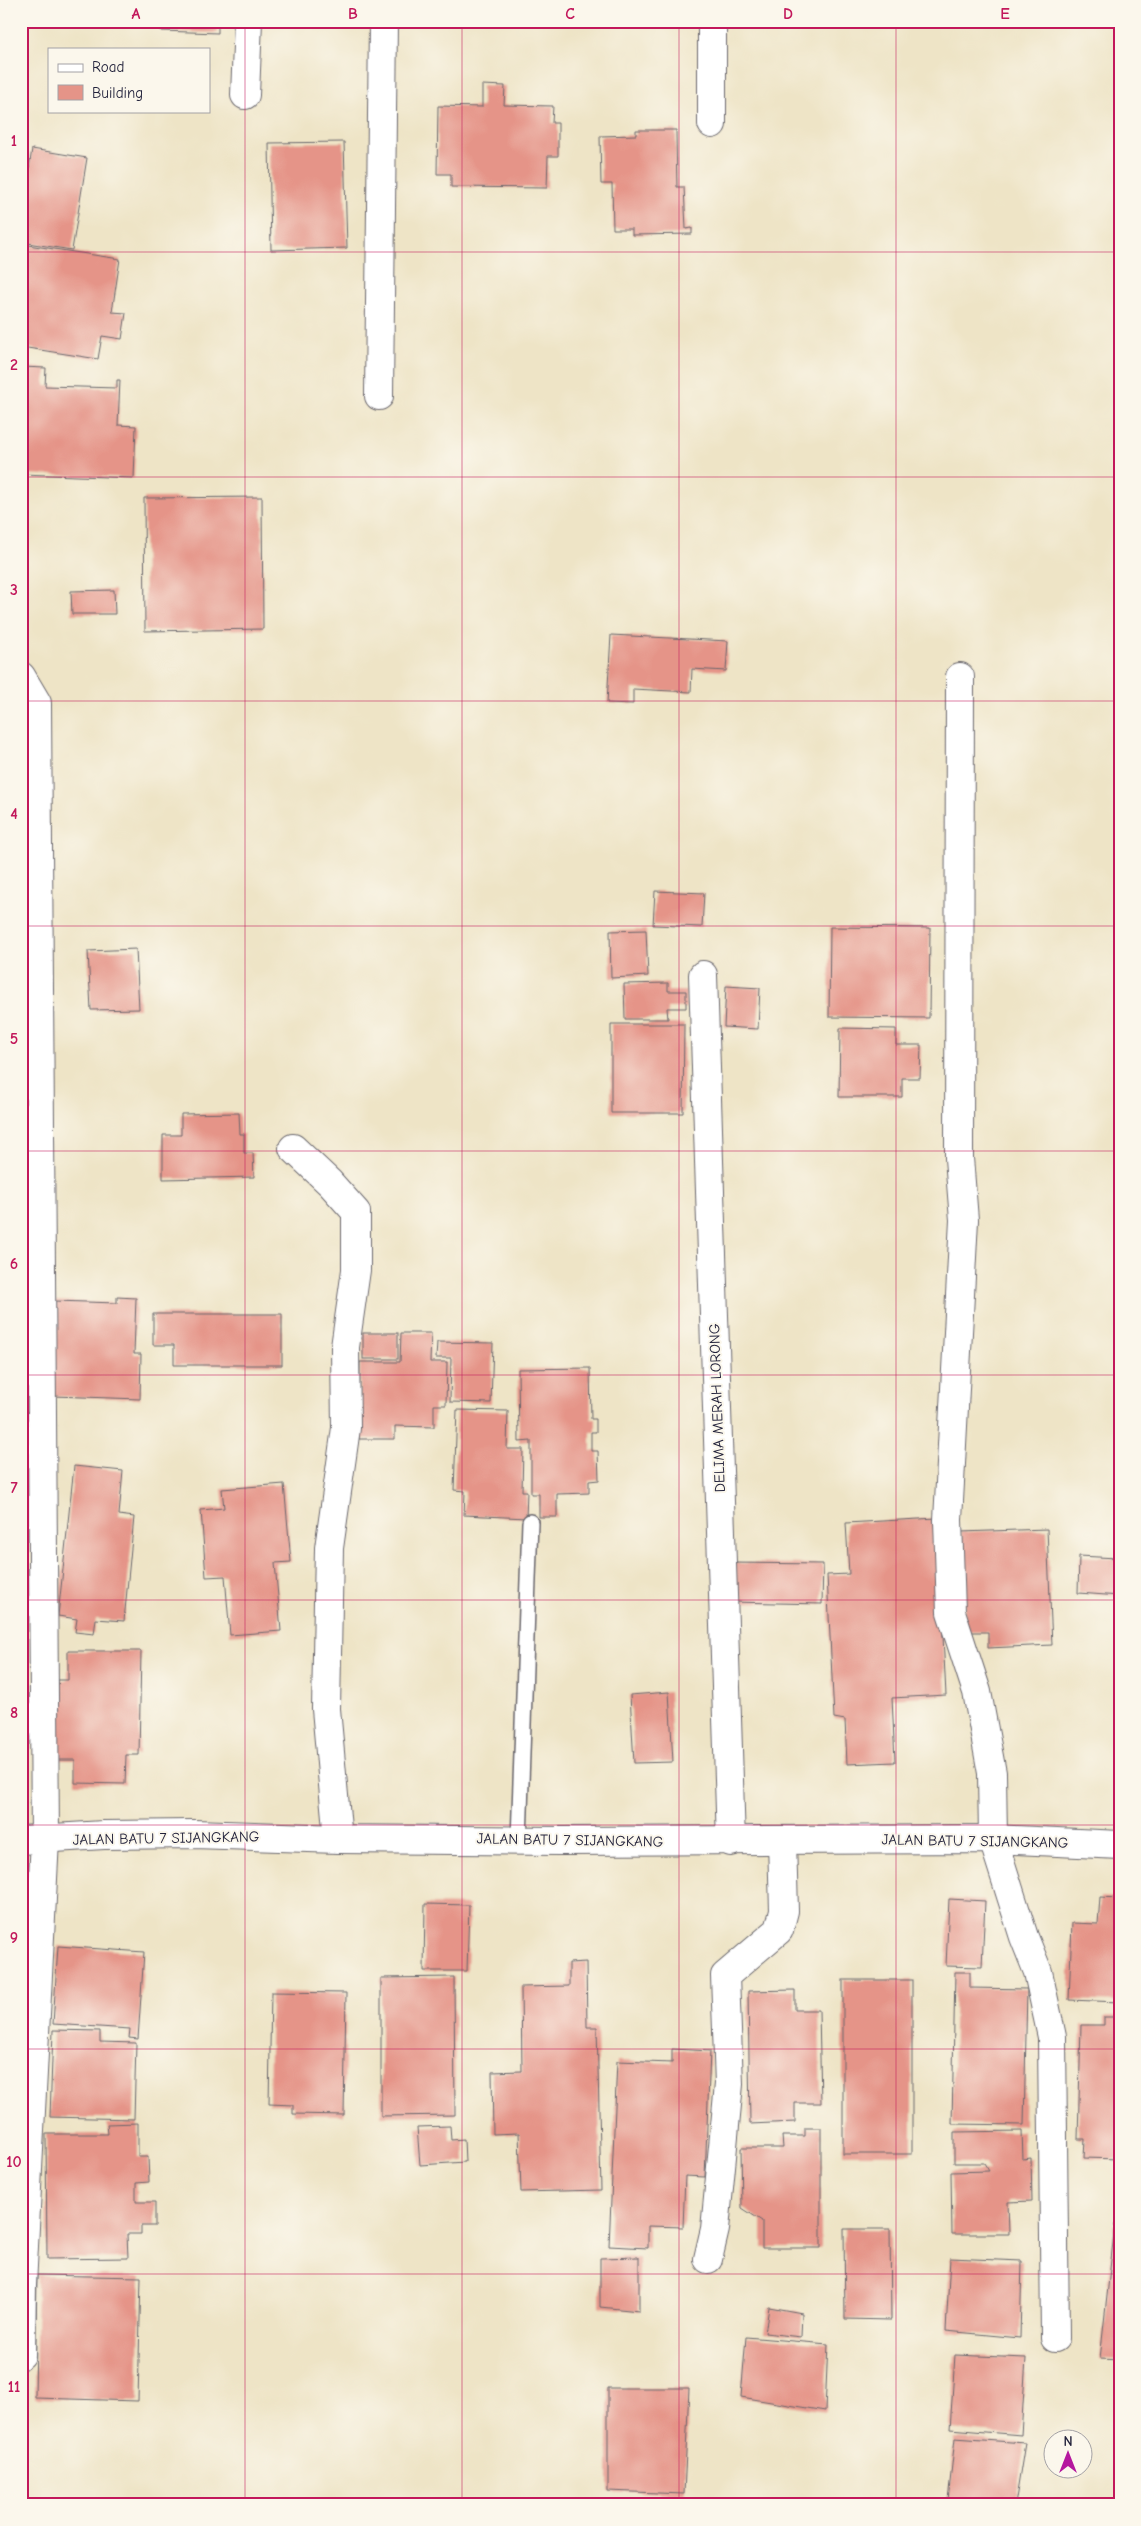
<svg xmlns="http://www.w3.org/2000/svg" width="1141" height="2526" viewBox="0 0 1141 2526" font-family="'Comic Neue',sans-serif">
<rect width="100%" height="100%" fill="#fbf7ec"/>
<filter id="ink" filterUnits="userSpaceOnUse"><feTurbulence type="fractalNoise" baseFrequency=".02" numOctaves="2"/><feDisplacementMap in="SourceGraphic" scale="10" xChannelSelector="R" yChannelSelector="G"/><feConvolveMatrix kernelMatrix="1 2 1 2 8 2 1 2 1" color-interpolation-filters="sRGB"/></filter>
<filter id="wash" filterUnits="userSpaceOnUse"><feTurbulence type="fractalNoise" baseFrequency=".0096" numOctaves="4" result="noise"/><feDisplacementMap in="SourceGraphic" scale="20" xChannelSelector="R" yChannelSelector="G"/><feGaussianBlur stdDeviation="1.12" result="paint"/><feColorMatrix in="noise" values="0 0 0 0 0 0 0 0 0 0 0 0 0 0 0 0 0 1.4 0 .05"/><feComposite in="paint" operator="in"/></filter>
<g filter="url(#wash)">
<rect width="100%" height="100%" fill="#eee4c6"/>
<g id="blocks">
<g fill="#e59488">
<polygon points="161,21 218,21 218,33 161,31"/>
<polygon points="482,85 505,86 504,105 553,106 552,123 558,123 558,156 548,156 547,188 451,187 451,174 437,174 438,106 482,107"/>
<polygon points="636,130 676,130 677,187 684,187 686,229 692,228 692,234 632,235 632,229 613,229 612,184 601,184 600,136 636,135"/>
<polygon points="344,142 347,248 271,250 269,143"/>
<polygon points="32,149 87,158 72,250 21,242 21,220"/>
<polygon points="21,244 120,259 112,312 126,313 122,339 102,336 98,359 21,347"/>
<polygon points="21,367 46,368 45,386 117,388 117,380 120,380 118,425 136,426 134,478 21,474"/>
<polygon points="262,497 263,629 145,631 144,498"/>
<polygon points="114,590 115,614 72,614 71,591"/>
<polygon points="611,635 728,641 726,671 692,669 691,692 633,689 633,704 607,703"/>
<polygon points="655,891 704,893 702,927 653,925"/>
<polygon points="830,927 930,928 929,1018 829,1017"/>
<polygon points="646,930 648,976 611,978 610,931"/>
<polygon points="136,949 139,1009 91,1010 88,951"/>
<polygon points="668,983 668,991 686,991 686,1008 667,1008 668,1019 625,1019 624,984"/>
<polygon points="726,986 760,988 758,1029 724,1027"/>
<polygon points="611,1024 684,1024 683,1113 611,1113"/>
<polygon points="840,1028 896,1029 896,1045 921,1045 920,1078 902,1078 902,1097 839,1097"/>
<polygon points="239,1113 240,1134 244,1134 244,1153 253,1153 254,1177 163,1179 163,1135 181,1135 181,1114"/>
<polygon points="117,1297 136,1298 134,1354 141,1354 140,1399 53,1396 55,1301 117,1303"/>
<polygon points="153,1314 282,1314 282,1365 174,1365 174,1345 153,1345"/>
<rect x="363" y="1333" width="35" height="26"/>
<polygon points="401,1333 431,1333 430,1362 447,1362 446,1405 434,1405 434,1427 395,1426 395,1439 359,1439 360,1362 400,1362"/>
<polygon points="437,1342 493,1343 491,1403 450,1402 451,1358 436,1358"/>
<polygon points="590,1368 591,1419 596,1419 596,1432 591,1432 591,1451 598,1451 599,1480 589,1481 589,1493 557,1494 557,1517 539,1517 539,1494 531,1494 531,1441 519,1442 518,1369"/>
<polygon points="457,1410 508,1411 507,1449 523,1449 522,1491 527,1491 526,1518 464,1515 465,1491 454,1490"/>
<polygon points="74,1466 123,1471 119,1515 134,1517 124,1621 96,1619 94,1634 75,1632 77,1619 58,1616"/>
<polygon points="284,1484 291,1562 275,1563 281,1631 230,1635 225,1576 206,1577 201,1510 224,1508 222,1489"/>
<polygon points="937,1518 946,1695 892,1698 895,1762 847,1764 845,1720 834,1718 827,1575 849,1574 846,1523"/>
<polygon points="1047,1529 1052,1645 988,1648 988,1632 965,1632 961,1532"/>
<polygon points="1118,1542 1120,1596 1078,1593 1079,1556 1117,1558"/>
<polygon points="732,1563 823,1564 822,1604 731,1602"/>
<polygon points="68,1651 141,1651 139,1755 126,1755 125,1784 75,1783 75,1760 57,1760 58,1680 68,1680"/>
<polygon points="669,1692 673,1762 634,1763 630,1695"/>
<polygon points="1100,1897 1120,1898 1120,2002 1069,2000 1072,1923 1098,1924"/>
<polygon points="949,1899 985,1901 982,1967 946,1966"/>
<polygon points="425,1904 469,1905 467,1971 424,1971"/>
<polygon points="58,1946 144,1952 138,2039 129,2038 130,2029 53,2024"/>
<polygon points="586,1962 587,2027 597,2027 601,2190 521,2192 519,2133 493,2134 492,2072 522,2071 521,1987 569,1986 569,1963"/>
<polygon points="955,1972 970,1972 970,1988 1027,1989 1024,2125 952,2124"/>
<polygon points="454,1977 455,2115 381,2116 381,1978"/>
<rect x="843" y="1980" width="69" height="174"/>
<polygon points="795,1990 795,2010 819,2010 821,2103 795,2103 795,2122 750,2124 748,1991"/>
<polygon points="271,1992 346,1993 344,2115 293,2114 293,2105 269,2104"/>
<polygon points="1104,2017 1120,2017 1120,2159 1084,2158 1085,2139 1078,2139 1081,2025 1104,2025"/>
<polygon points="53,2030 100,2031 100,2042 136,2043 134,2119 50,2117"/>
<polygon points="672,2049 710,2051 705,2177 685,2176 683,2227 648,2226 648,2248 609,2246 617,2061 672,2063"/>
<polygon points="138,2123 138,2157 148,2157 149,2182 136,2183 136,2202 155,2202 155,2226 141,2226 141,2234 127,2234 128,2258 47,2259 46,2134 108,2134 107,2124"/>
<polygon points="450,2126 451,2140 464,2139 465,2162 420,2165 417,2127"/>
<polygon points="805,2128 821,2128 821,2248 762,2248 762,2221 742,2208 741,2148 783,2148 782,2136 805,2136"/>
<polygon points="1022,2131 1023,2159 1031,2158 1032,2201 1008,2202 1009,2234 952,2234 951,2172 989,2171 984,2163 954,2163 954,2132"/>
<polygon points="1115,2224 1120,2225 1120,2360 1100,2359"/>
<polygon points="844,2229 890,2229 891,2320 845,2319"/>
<polygon points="639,2257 639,2311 600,2307 600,2258"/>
<polygon points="950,2258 1022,2261 1020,2338 946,2331"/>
<polygon points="37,2275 141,2277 138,2401 35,2398"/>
<polygon points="769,2307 802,2313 801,2337 765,2333"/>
<polygon points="746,2337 828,2344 825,2411 741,2397"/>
<polygon points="955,2355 1026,2358 1021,2435 950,2429"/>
<polygon points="608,2388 689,2388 684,2494 608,2491"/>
<polygon points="955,2438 1025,2443 1015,2505 980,2505 948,2500"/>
</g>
</g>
</g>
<g filter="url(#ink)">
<use href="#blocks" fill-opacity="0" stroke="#69666c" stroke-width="1"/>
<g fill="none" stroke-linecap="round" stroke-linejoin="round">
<defs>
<polyline id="lane" points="519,1840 530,1522"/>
<g id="street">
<polyline points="245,95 248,21"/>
<polyline points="712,124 712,21"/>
<polyline points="379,396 383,21"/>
<polyline points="21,676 37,703 45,1840 22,2285 21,2355"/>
<polyline points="960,677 959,1158 964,1220 948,1520 951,1612 977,1692 992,1773 993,1839 1024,1937 1038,1972 1052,2037 1055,2338"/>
<polyline points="703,975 731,1842"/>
<polyline points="293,1148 330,1183 356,1212 356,1270 345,1347 346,1428 329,1548 326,1709 338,1839"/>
<polyline points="21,1840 104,1835 194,1834 338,1839 560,1841 993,1839 1120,1845"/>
<polyline points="708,2259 715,2229 729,2084 725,1976 779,1930 784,1911 782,1841"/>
</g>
</defs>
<use href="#lane" stroke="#69666c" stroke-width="18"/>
<use href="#street" stroke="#69666c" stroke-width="30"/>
<use href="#lane" stroke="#fff" stroke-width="15"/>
<use href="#street" stroke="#fff" stroke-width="28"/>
</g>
</g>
<path fill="none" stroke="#c2185b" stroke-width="1" stroke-opacity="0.55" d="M 245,21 L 245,2505M 462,21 L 462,2505M 679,21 L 679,2505M 896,21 L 896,2505M 21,252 L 1120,252M 21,477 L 1120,477M 21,701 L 1120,701M 21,926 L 1120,926M 21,1151 L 1120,1151M 21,1375 L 1120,1375M 21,1600 L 1120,1600M 21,1825 L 1120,1825M 21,2049 L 1120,2049M 21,2274 L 1120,2274"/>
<g text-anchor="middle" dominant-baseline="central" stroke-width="4" stroke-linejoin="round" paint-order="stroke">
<g font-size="15" fill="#22223b" stroke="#fbf7ec">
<text transform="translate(717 1408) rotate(-92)">DELIMA MERAH LORONG</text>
<text transform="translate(166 1838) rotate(-1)">JALAN BATU 7 SIJANGKANG</text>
<text transform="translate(570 1840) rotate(1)">JALAN BATU 7 SIJANGKANG</text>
<text transform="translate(975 1841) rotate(1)">JALAN BATU 7 SIJANGKANG</text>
</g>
</g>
<rect width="1141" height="2526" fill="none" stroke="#fbf7ec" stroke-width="55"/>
<rect x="48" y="48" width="162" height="65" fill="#fbf7ec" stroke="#a4a2a5"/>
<rect x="58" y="64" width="25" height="8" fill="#ffffff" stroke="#a4a2a5"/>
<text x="92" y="72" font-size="15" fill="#22223b">Road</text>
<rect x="58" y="85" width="25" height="15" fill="#e59488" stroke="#a4a2a5"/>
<text x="92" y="98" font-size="15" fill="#22223b">Building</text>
<g transform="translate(1068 2454)"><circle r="24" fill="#fbf7ec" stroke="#a4a2a5"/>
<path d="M0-4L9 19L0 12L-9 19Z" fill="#b5179e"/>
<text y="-8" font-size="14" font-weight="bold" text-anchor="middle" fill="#22223b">N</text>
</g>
<rect x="28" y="28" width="1086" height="2470" fill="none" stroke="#c2185b" stroke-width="2"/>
<g font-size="16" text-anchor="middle" font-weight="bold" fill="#c2185b">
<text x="136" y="19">A</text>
<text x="353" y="19">B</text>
<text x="570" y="19">C</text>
<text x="788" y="19">D</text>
<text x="1005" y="19">E</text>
<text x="14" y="146">1</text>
<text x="14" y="370">2</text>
<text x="14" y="595">3</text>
<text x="14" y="819">4</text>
<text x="14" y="1044">5</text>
<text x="14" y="1269">6</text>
<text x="14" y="1493">7</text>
<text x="14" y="1718">8</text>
<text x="14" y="1943">9</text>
<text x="14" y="2167">10</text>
<text x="14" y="2392">11</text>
</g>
</svg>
